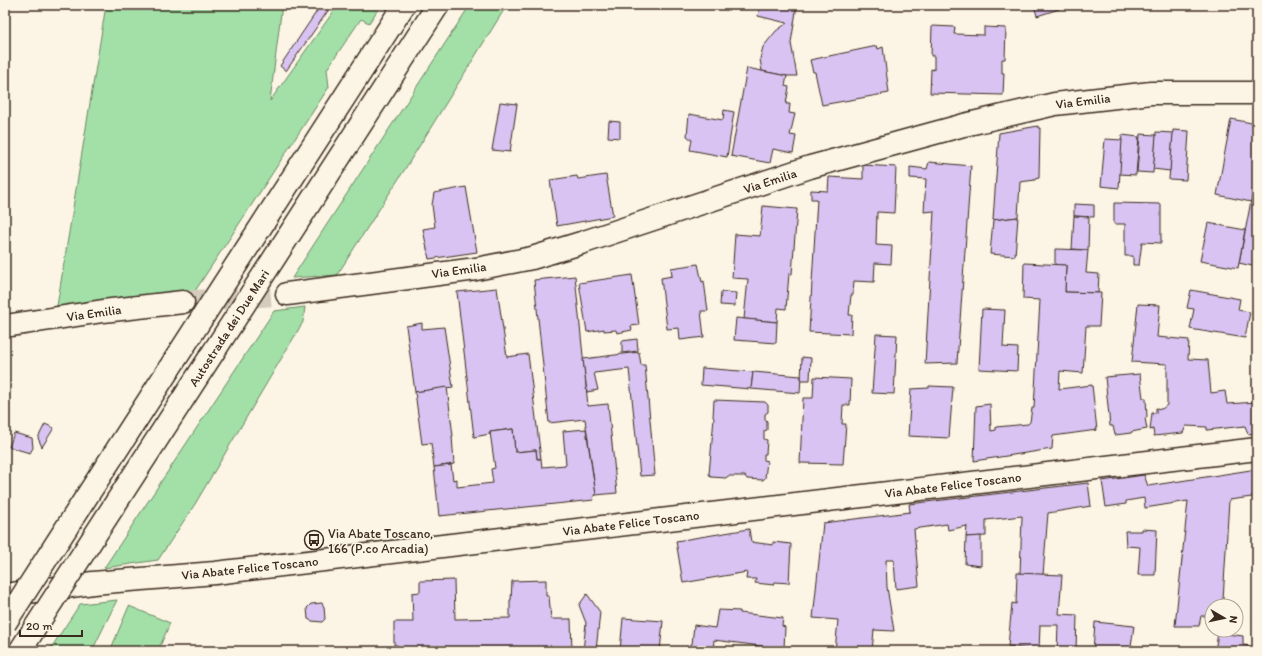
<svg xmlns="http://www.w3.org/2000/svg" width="1262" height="656" viewBox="0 0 1262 656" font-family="Itim,sans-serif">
<rect width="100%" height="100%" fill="#fcf5e5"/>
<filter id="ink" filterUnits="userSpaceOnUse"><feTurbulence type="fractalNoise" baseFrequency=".025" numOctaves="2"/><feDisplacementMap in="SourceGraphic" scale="8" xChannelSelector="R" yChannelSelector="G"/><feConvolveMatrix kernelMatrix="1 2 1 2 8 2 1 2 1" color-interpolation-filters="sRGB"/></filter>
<g filter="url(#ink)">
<g fill="#a2e0a8" stroke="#6e8563">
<polygon points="106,5 282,5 270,101 338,5 381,5 369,23 361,19 327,69 329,87 195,291 174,297 57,306"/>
<polygon points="470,5 507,5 405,169 337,275 292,278"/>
<polygon points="305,307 303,322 195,504 158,560 104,568 274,311"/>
<polygon points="117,600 92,651 49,651 80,604"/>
<polygon points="129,606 170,623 158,651 110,651"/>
</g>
<g fill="#d9c3f3" stroke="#3b2a1e">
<polygon points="5,5 9,5 5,28"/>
<polygon points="321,5 332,5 286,71 280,66"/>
<polygon points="760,5 797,5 791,43 797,76 787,76 762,71 760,59 763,47 776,31 787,23 758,16"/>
<polygon points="1034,5 1065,5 1060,6 1059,9 1037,16"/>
<polygon points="932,26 955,27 954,34 984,35 984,27 1006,28 1005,59 1002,59 1002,73 1004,73 1003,95 930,93 931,69 934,70 934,56 931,56"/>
<polygon points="877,46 878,49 883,47 889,93 822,105 815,72 813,72 810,60"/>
<polygon points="747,68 787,76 785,86 789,87 786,104 790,104 789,113 795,114 790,135 796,136 793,153 773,149 770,163 731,156"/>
<polygon points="500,102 517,104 510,152 492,150"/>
<polygon points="724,110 734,112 727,157 690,150 692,140 687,136 689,114 723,120"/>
<polygon points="1231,119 1257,124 1257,168 1251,202 1217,195"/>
<polygon points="609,121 620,122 620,138 608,137"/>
<polygon points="1038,126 1038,128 1040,128 1039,178 1035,179 1035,180 1020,182 1018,217 993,220 999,133"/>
<polygon points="1173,130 1189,131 1186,180 1169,179"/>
<polygon points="1156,132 1173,133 1170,171 1153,169"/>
<polygon points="1140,134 1156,135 1153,173 1137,172"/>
<polygon points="1122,135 1139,137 1136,175 1119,174"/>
<polygon points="1105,139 1122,140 1119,188 1101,186"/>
<polygon points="929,162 971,166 957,363 925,364 934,211 924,212 926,179 910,178 910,167 927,169"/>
<polygon points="863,165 896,167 894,213 877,212 876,245 892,246 891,264 875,263 874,282 854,281 853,295 851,295 849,315 852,315 851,334 809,332 817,199 811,199 811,190 828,191 829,177 863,179"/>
<polygon points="606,175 613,216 557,226 550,180 577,176 578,179"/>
<polygon points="1256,175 1257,176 1257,267 1239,263"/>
<polygon points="466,187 477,252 429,259 423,229 435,227 432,205 434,193"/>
<polygon points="1114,203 1161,204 1161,243 1142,242 1139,265 1133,265 1133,256 1125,256 1125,224 1114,224"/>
<polygon points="1074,204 1094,205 1094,217 1074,216"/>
<polygon points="763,206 797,209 792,274 789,274 786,309 778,308 777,322 744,319 748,279 732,278 735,234 760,236"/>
<polygon points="1074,216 1089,217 1088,250 1072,249"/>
<polygon points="1018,217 1015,256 990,254 993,220"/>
<polygon points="1208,223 1245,230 1238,268 1200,261"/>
<polygon points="1055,249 1088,250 1086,273 1099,274 1098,293 1065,292 1066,265 1055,265"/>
<polygon points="1024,263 1066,265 1065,292 1101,293 1099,326 1086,326 1083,373 1060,371 1059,389 1092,385 1097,430 1053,436 1052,449 974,461 976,406 990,404 991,431 996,430 996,427 1028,424 1030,422 1032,408 1034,408 1040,300 1023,299"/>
<polygon points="698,264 702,282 704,281 708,311 701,311 704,337 680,340 679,328 667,329 661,278 672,276 671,268"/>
<polygon points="632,275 639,325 631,326 632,330 617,333 616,330 604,331 604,329 587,332 579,283"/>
<polygon points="575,276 588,406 608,404 617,493 596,495 585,419 549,423 534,280"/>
<polygon points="497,288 507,357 528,354 541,459 537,459 536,450 515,452 513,429 490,432 490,434 474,437 457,292"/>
<polygon points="1191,290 1240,299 1238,310 1250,312 1245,338 1190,329 1194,309 1187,308"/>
<polygon points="721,292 736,293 735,306 720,305"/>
<polygon points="1138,304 1160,305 1157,337 1189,340 1188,359 1208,360 1211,393 1225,391 1227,404 1257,402 1257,433 1248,434 1245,426 1207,430 1207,427 1186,426 1183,433 1154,436 1153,429 1150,430 1152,413 1156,413 1156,408 1162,409 1167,405 1167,364 1132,362"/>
<polygon points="982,309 1005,310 1003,347 1018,348 1017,371 979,369"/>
<polygon points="736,318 777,322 776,343 734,340"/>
<polygon points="422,323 422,329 444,327 453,387 415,392 406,326"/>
<polygon points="876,334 897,335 894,394 872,393"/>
<polygon points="637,339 638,351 622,353 622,341"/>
<polygon points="639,352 641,365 645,365 655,475 640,476 629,369 594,373 598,390 587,392 583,359"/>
<polygon points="802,357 811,358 810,380 801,380"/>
<polygon points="702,368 753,372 751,389 701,385"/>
<polygon points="753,372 801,376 800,393 751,389"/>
<polygon points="1140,374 1143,398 1146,398 1147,417 1145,418 1147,429 1131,432 1131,433 1115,435 1113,426 1110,426 1105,377"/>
<polygon points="814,377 851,379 850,405 843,405 842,424 846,424 843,464 800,463 803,398 813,398"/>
<polygon points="929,386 953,387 949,438 908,436 911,389 929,388"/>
<polygon points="447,387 453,436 452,436 454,464 434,467 431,443 422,444 415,392"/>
<polygon points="714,400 765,402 768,405 768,412 765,414 765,419 767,421 767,430 764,431 764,439 767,440 766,454 764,454 764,460 767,461 765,478 763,480 747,479 745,476 728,476 726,478 711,477 709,474 714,418 713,417"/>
<polygon points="45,424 54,428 42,447 38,438"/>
<polygon points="513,429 515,452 536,450 537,459 541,459 542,467 566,465 563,431 586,429 596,495 593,497 594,500 439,516 434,467 451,465 453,480 457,479 457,487 493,483 491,469 495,468 490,432"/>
<polygon points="14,433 32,438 33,448 30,453 9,447"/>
<polygon points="1257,469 1257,495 1252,495 1252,497 1229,500 1223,600 1220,600 1220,606 1212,606 1212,616 1201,616 1199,626 1175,626 1188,501 1145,508 1144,498 1126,501 1126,504 1106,507 1102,481 1144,475 1148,486"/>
<polygon points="1088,483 1091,506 1048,513 1043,575 1020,574 1022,516 986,520 986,536 966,537 967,526 948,530 947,524 914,529 919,586 896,589 894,560 886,560 887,587 894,631 874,630 872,651 835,651 838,620 813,618 823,523 910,512 909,504"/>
<polygon points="749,529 751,542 773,545 773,542 791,544 789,583 775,582 774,585 755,583 756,579 746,579 747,572 683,583 676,541"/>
<polygon points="1142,529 1157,530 1155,575 1138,575 1140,547 1126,546 1125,531 1142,531"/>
<polygon points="981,536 981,566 965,564 966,537"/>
<polygon points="1017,573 1062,575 1059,614 1077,615 1076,651 1057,651 1058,625 1040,625 1039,651 1008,646 1012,603 1016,604"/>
<polygon points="454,580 455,619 510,618 510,600 511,600 512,581 546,580 546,596 549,596 551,619 571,619 572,651 397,651 397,645 394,645 394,622 413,622 412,593 420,592 420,581"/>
<polygon points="587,594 600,612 596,651 583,651 586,623 579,605"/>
<polygon points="1257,602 1257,622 1254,621"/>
<polygon points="322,603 324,607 325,619 322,622 312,621 308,619 307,608 311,604"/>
<polygon points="718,610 740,611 740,613 783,618 782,626 785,627 784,649 714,640 713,651 688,651 689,645 692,644 694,625 715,628"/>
<polygon points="623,618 663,621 660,651 620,651"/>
<polygon points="1095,622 1134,626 1131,646 1156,648 1156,651 1093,651"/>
<polygon points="1218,633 1243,636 1243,645 1249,646 1249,649 1257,651 1215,651"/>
<rect x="1170" y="650" width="17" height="1"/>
</g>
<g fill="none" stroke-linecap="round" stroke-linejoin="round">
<polyline stroke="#d5ccbd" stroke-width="22" stroke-dasharray="22 11" stroke-linecap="butt" points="183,302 287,294"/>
<defs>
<g id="street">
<polyline points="287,294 476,269 532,258 581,243 810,167 964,125 1055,104 1151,93 1257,93"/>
<polyline points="5,326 103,311 183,302"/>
<polyline points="5,595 93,583 215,573 1257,449"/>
</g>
</defs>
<use href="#street" stroke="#3b2a1e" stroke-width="25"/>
<use href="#street" stroke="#fcf5e5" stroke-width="22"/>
<defs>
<g id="highway-bridge">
<polyline points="5,623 404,5"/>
<polyline points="20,651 438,5"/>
</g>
</defs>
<use href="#highway-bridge" stroke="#3b2a1e" stroke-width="25" stroke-linecap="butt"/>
<use href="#highway-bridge" stroke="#fcf5e5" stroke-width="22"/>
</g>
</g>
<defs>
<symbol id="bus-ring" viewBox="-11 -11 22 22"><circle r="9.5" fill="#fcf5e5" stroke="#3b2a1e" stroke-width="1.5"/><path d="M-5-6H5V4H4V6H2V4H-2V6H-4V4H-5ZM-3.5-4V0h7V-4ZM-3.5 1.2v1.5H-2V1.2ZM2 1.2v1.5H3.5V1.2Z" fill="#3b2a1e"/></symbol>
</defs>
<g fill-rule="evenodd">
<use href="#bus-ring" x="303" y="529" width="22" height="22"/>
</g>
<g text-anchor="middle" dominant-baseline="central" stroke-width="3" stroke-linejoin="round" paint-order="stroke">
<g font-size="13" fill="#3b2a1e" stroke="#fcf5e5">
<text transform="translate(1083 101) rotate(-7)">Via Emilia</text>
<text transform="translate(770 181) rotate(-18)">Via Emilia</text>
<text transform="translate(459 270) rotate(-8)">Via Emilia</text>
<text transform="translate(94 313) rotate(-8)">Via Emilia</text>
<text transform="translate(229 328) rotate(-57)">Autostrada dei Due Mari</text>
<text transform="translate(953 485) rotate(-7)">Via Abate Felice Toscano</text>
<text transform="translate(631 523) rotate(-7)">Via Abate Felice Toscano</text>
<text transform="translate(250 568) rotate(-6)">Via Abate Felice Toscano</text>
</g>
<g font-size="13" fill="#3b2a1e" stroke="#fcf5e5" text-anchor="start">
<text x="328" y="533">Via Abate Toscano,<tspan x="328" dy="15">166 (P.co Arcadia)</tspan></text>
</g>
</g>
<rect width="1262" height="656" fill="none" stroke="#fcf5e5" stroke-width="20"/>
<rect x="10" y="10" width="1242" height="636" fill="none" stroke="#3b2a1e" stroke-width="1.5" filter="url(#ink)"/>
<g transform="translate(1224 618) rotate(99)"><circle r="19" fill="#fcf5e5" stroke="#afa495"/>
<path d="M0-3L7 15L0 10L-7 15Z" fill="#3b2a1e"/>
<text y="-6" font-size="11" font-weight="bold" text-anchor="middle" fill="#3b2a1e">N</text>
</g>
<path d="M20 630v6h62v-6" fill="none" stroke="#3b2a1e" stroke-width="2"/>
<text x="26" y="630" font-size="12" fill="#3b2a1e" stroke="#fcf5e5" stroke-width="3" paint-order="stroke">20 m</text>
</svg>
